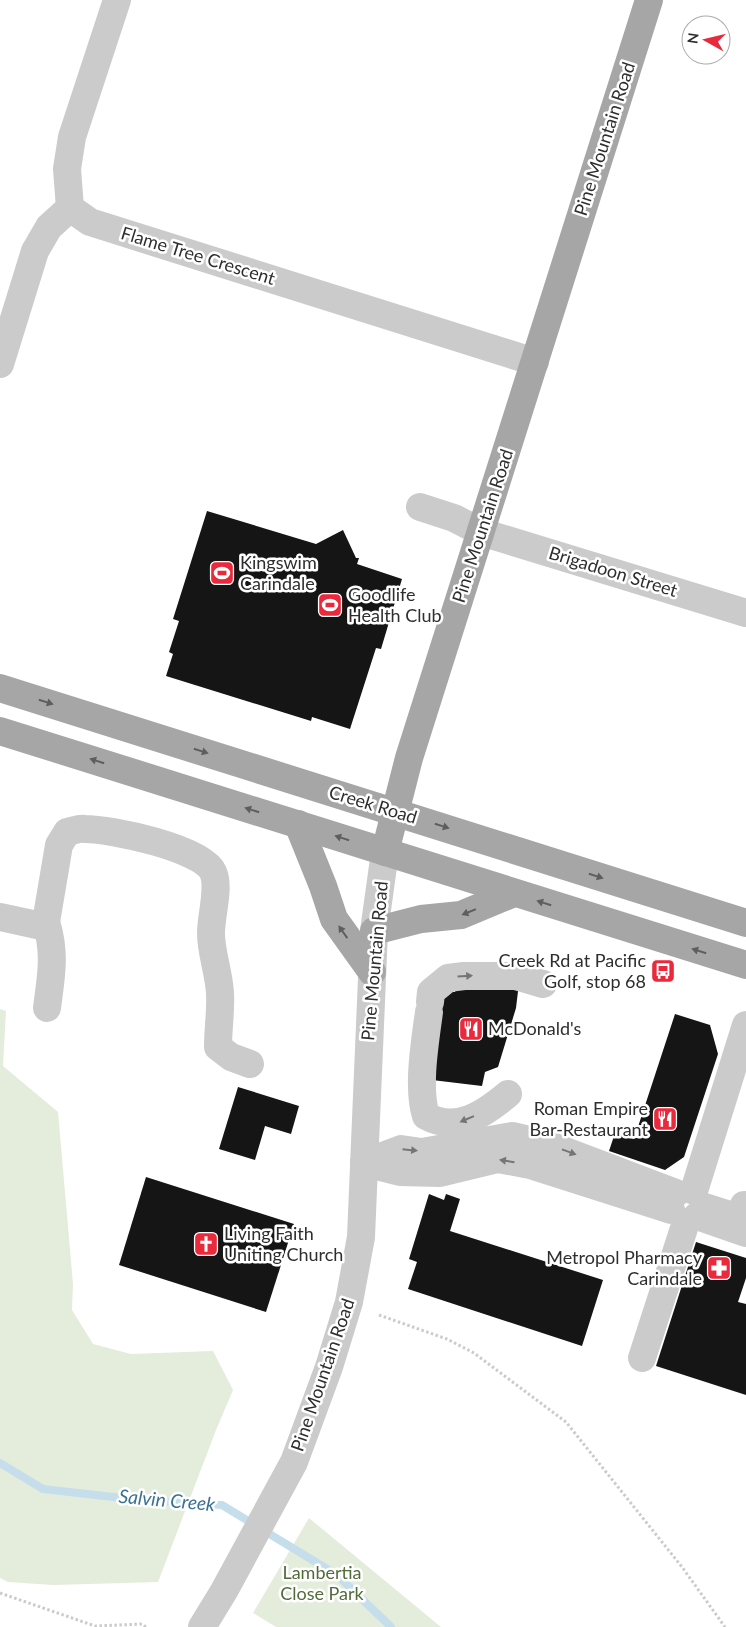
<svg xmlns="http://www.w3.org/2000/svg" width="746" height="1627" viewBox="0 0 746 1627" font-family="Lato,sans-serif">
<style>
.green{fill:#e4ecdb}
.lines{fill:none;stroke-linecap:round;stroke-linejoin:round}
.stream{stroke:#c6deec;stroke-width:8}
.building{fill:#151515}
.path{stroke:#cbcbcb;stroke-width:3;stroke-dasharray:2.5 2.5;stroke-linecap:butt}
.minor{stroke:#cbcbcb;stroke-width:28}
.major{stroke:#a6a6a6;stroke-width:28}
.oneway{fill:#5e5e5e}
.oneway2{fill:#757575}
.labels{text-anchor:middle;stroke-width:5;stroke-linejoin:round;paint-order:stroke}
.street-label{font-size:18px;fill:#2e2e2e;stroke:#fff}
.poi-label{font-size:18px;fill:#2e2e2e;stroke:#fff;text-anchor:start}
.park-label{font-size:18px;fill:#526b3a;stroke:#fff}
.water-label{font-size:19px;font-style:italic;fill:#397192;stroke:#fff}
</style>
<rect width="100%" height="100%" fill="#fff"/>
<g class="green">
<polygon points="0,1009 6,1011 3,1066 58,1112 73,1284 72,1310 93,1344 131,1354 213,1351 233,1390 216,1430 158,1582 53,1585 8,1582 0,1578"/>
<polygon points="309,1518 441,1627 276,1627 253,1613"/>
</g>
<g class="lines">
<polyline class="stream" points="0,1463 43,1489 140,1500 222,1505 337,1575 391,1627"/>
</g>
<g class="building">
<polygon points="207,511 316,544 343,530 356,558 359,558 357,564 402,579 381,649 376,648 350,729 312,717 311,721 166,676 173,654 169,652 179,621 173,619"/>
<polygon points="457,981 519,983 516,1008 498,1067 485,1072 482,1086 432,1080 440,990 455,992"/>
<polygon points="675,1014 710,1025 718,1054 684,1157 665,1170 609,1151 615,1133 634,1139"/>
<polygon points="238,1087 299,1106 291,1134 265,1126 255,1160 219,1149"/>
<polygon points="146,1177 294,1224 266,1312 119,1265"/>
<polygon points="429,1194 444,1200 446,1194 460,1199 450,1231 603,1280 582,1346 408,1289 417,1262 409,1259"/>
<polygon points="696,1242 746,1258 746,1278 738,1302 746,1304 746,1395 656,1366"/>
</g>
<g class="lines">
<g class="path">
<polyline points="379,1315 447,1339 474,1353 566,1422 682,1567 725,1627"/>
<polyline points="0,1593 95,1626 142,1624 146,1627"/>
</g>
<g class="minor">
<polyline points="117,0 72,137 67,169 70,208 90,222 535,362"/>
<polyline points="0,364 35,251 49,227 70,208"/>
<polyline points="420,507 454,518 481,532 746,613"/>
<path d="M0,917l37,8 9,-3 13,-77 8,-13c6,-1 12,-4 18,-3 26,0 117,19 128,43 7,15 -2,43 -2,61 0,20 8,40 9,60 1,18 -2,36 -2,54l13,10 19,7"/>
<path d="M46,922c10,32 5,54 1,86"/>
<polyline points="430,1002 431,992 448,978 464,976 516,976 543,984"/>
<path d="M429,1012c-4,30 -12,76 -3,104 31,17 58,-2 82,-22"/>
<polyline points="364,1163 401,1149 422,1152 512,1136 547,1144 676,1193"/>
<polyline points="364,1163 400,1172 440,1173 498,1159 530,1165 671,1210"/>
<polyline points="694,1191 746,1025"/>
<polyline points="705,1207 730,1215 739,1214 744,1205"/>
<polyline points="697,1216 746,1233"/>
<polyline points="642,1358 686,1222"/>
<polyline points="202,1627 224,1591 294,1462 329,1367 349,1302 361,1237 374,931 385,852"/>
</g>
<g class="major">
<polyline points="0,688 746,923"/>
<polyline points="0,731 746,965"/>
<polyline points="298,824 323,886 334,919 372,972"/>
<polyline points="385,852 409,758 649,0"/>
<polyline points="374,931 421,919 461,915 514,893"/>
</g>
</g>
<defs><path id="oneway-solid" d="M-6-.8H1V-3.2L6.5 0L1 3.2V.8H-6Z" transform="scale(1.25)"/></defs>
<g class="oneway">
<use href="#oneway-solid" transform="translate(46 702) rotate(18)"/>
<use href="#oneway-solid" transform="translate(201 751) rotate(17)"/>
<use href="#oneway-solid" transform="translate(97 761) rotate(-163)"/>
<use href="#oneway-solid" transform="translate(252 810) rotate(-163)"/>
<use href="#oneway-solid" transform="translate(442 826) rotate(17)"/>
<use href="#oneway-solid" transform="translate(342 838) rotate(-162)"/>
<use href="#oneway-solid" transform="translate(596 876) rotate(18)"/>
<use href="#oneway-solid" transform="translate(544 903) rotate(-163)"/>
<use href="#oneway-solid" transform="translate(469 912) rotate(158)"/>
<use href="#oneway-solid" transform="translate(343 932) rotate(-125)"/>
<use href="#oneway-solid" transform="translate(699 951) rotate(-163)"/>
</g>
<g class="oneway2">
<use href="#oneway-solid" transform="translate(465 976) rotate(-4)"/>
<use href="#oneway-solid" transform="translate(467 1119) rotate(157)"/>
<use href="#oneway-solid" transform="translate(410 1150) rotate(6)"/>
<use href="#oneway-solid" transform="translate(569 1152) rotate(20)"/>
<use href="#oneway-solid" transform="translate(507 1161) rotate(-171)"/>
</g>
<defs>
<symbol id="stadium-square" viewBox="-11 -11 22 22"><rect x="-9" y="-9" width="18" height="18" rx="4" fill="#ea2a3c" stroke="#fff"/><path d="M0-5a6.5 5 0 1 0 0 10a6.5 5 0 1 0 0-10ZM-3.5-1.8h7v3.6h-7Z" fill="#fff"/></symbol>
<symbol id="bus-square" viewBox="-11 -11 22 22"><rect x="-9" y="-9" width="18" height="18" rx="4" fill="#ea2a3c" stroke="#fff"/><path d="M-5-6H5V4H4V6H2V4H-2V6H-4V4H-5ZM-3.5-4V0h7V-4ZM-3.5 1.2v1.5H-2V1.2ZM2 1.2v1.5H3.5V1.2Z" fill="#fff"/></symbol>
<symbol id="restaurant-square" viewBox="-11 -11 22 22"><rect x="-9" y="-9" width="18" height="18" rx="4" fill="#ea2a3c" stroke="#fff"/><path d="M-5-6h1v4h1v-4h1v4h1v-4h1v5L-1.5 .5V6h-2V.5L-5-1ZM5-6V6H3V1.5H1.5Q1.5-4 5-6Z" fill="#fff"/></symbol>
<symbol id="church-square" viewBox="-11 -11 22 22"><rect x="-9" y="-9" width="18" height="18" rx="4" fill="#ea2a3c" stroke="#fff"/><path d="M-1.2-6h2.4v3.5h3.3v2.4h-3.3V6h-2.4V-.1h-3.3v-2.4h3.3Z" fill="#fff"/></symbol>
<symbol id="pharmacy-square" viewBox="-11 -11 22 22"><rect x="-9" y="-9" width="18" height="18" rx="4" fill="#ea2a3c" stroke="#fff"/><path d="M-2-6h4v4h4v4h-4v4h-4v-4h-4v-4h4Z" fill="#fff"/></symbol>
</defs>
<g fill-rule="evenodd">
<use href="#stadium-square" x="208" y="559" width="28" height="28"/>
<use href="#stadium-square" x="316" y="591" width="28" height="28"/>
<use href="#bus-square" x="649" y="957" width="28" height="28"/>
<use href="#restaurant-square" x="457" y="1015" width="28" height="28"/>
<use href="#restaurant-square" x="651" y="1105" width="28" height="28"/>
<use href="#church-square" x="192" y="1230" width="28" height="28"/>
<use href="#pharmacy-square" x="705" y="1254" width="28" height="28"/>
</g>
<g class="labels">
<g class="street-label">
<text transform="translate(605 139) rotate(-72)" y="6">Pine Mountain Road</text>
<text transform="translate(198 256) rotate(17)" y="6">Flame Tree Crescent</text>
<text transform="translate(483 526) rotate(-72)" y="6">Pine Mountain Road</text>
<text transform="translate(613 572) rotate(17)" y="6">Brigadoon Street</text>
<text transform="translate(373 805) rotate(17)" y="6">Creek Road</text>
<text transform="translate(375 961) rotate(-85)" y="6">Pine Mountain Road</text>
<text transform="translate(323 1375) rotate(-71)" y="6">Pine Mountain Road</text>
</g>
<g class="poi-label">
<text x="240" y="569">Kingswim<tspan x="240" dy="21">Carindale</tspan></text>
<text x="348" y="601">Goodlife<tspan x="348" dy="21">Health Club</tspan></text>
<text x="646" y="967" text-anchor="end">Creek Rd at Pacific<tspan x="646" dy="21">Golf, stop 68</tspan></text>
<text x="488" y="1035">McDonald's</text>
<text x="648" y="1115" text-anchor="end">Roman Empire<tspan x="648" dy="21">Bar-Restaurant</tspan></text>
<text x="224" y="1240">Living Faith<tspan x="224" dy="21">Uniting Church</tspan></text>
<text x="702" y="1264" text-anchor="end">Metropol Pharmacy<tspan x="702" dy="21">Carindale</tspan></text>
</g>
<g class="park-label">
<text x="322" y="1579">Lambertia<tspan x="322" dy="21">Close Park</tspan></text>
</g>
<g class="water-label">
<text transform="translate(167 1500) rotate(5)" y="7">Salvin Creek</text>
</g>
</g>
<g transform="translate(706 40) rotate(278)"><circle r="24" fill="#ffffff" stroke="#ababab"/>
<path d="M0-4L9 19L0 12L-9 19Z" fill="#ea2a3c"/>
<text y="-8" font-size="14" font-weight="bold" text-anchor="middle" fill="#2e2e2e">N</text>
</g>
</svg>
